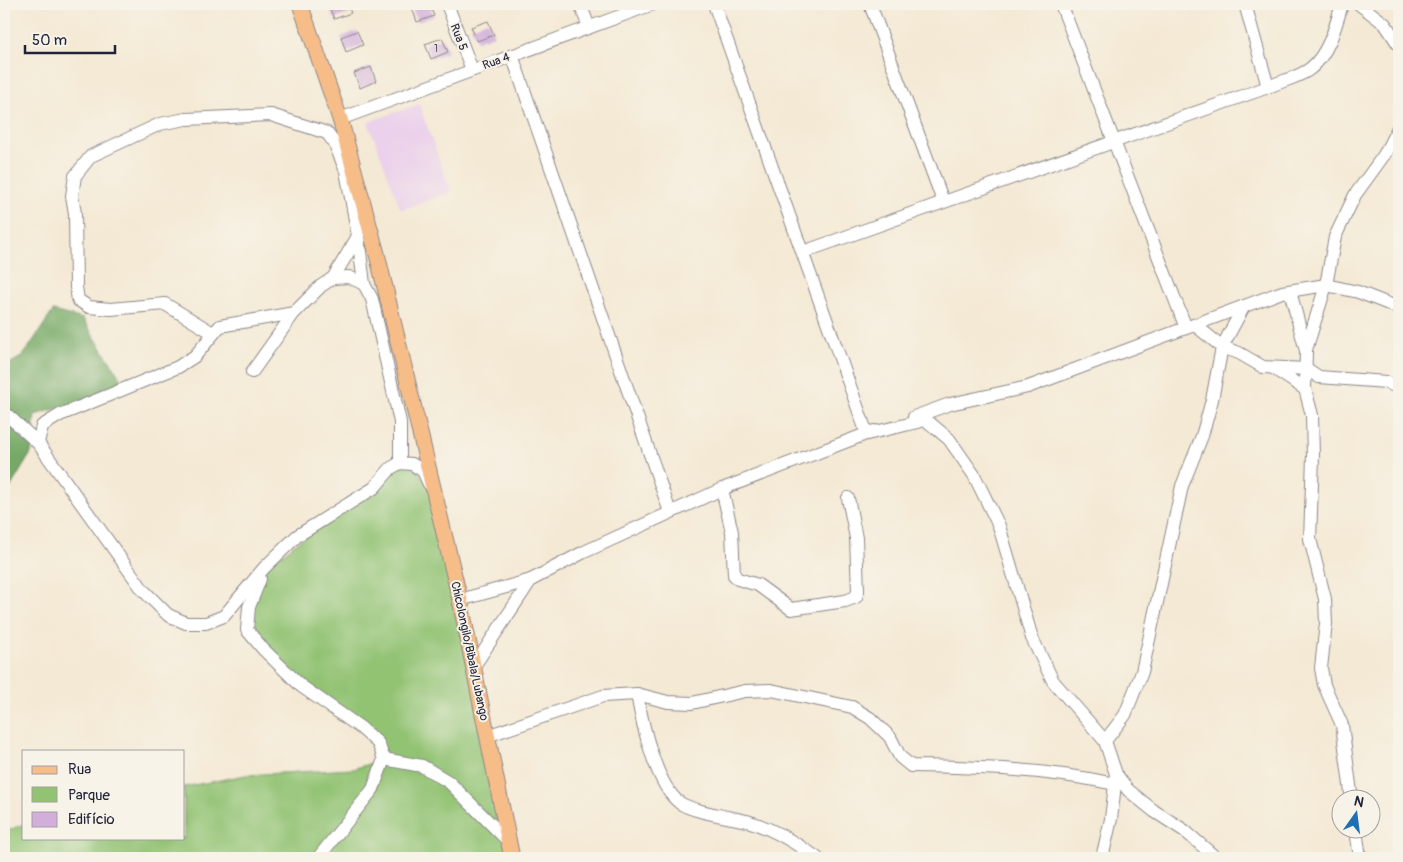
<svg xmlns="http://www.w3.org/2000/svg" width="1403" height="862" viewBox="0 0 1403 862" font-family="Pangolin,sans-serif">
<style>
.built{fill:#ebd1eb}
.green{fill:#92c373;stroke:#5a7257}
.forest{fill:#75a965;stroke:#4c6650}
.building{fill:#d2afdb}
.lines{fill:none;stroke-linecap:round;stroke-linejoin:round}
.minor-casing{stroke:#8b8688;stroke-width:14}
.major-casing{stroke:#8b8688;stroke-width:17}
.minor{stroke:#fff;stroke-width:12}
.major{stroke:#f7bd88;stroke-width:15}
.labels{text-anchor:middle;stroke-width:4;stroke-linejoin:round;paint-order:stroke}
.number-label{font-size:10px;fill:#4e4563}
.street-label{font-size:12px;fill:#22223b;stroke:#f7f3e8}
</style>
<rect width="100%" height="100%" fill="#f7f3e8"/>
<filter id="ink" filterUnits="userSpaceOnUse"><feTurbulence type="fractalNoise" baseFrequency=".02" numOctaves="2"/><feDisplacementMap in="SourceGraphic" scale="10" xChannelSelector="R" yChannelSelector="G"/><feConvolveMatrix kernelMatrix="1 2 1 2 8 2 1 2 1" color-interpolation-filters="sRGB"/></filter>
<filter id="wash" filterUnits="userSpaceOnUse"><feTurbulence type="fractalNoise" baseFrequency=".0096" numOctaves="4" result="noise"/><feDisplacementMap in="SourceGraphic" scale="20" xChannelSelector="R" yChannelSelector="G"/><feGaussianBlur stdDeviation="1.12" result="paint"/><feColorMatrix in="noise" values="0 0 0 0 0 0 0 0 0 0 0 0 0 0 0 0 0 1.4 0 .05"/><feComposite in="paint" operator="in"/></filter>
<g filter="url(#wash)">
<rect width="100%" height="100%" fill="#f4e9d4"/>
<polygon class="built" points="419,104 451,192 401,210 368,122"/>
<polygon class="green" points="400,463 412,464 434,492 512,858 4,858 4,828 9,830 24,824 24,838 184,838 184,787 246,775 353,769 384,759 378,743 329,707 247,630 264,568"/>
<polygon class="forest" points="53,311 83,319 127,388 35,415 31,453 4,498 4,367 23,356"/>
<g id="blocks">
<g class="building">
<polygon points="328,4 347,4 351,13 334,19"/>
<polygon points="423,4 429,4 434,16 417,22 412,8"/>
<polygon points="488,21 494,35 477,41 471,27"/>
<polygon points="357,31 363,45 346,52 341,37"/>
<polygon points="442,38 448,52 431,59 425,44"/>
<polygon points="371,67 376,81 360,88 354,73"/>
</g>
</g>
</g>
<g filter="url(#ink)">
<use href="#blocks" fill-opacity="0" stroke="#8b8688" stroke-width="1"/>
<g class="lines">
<defs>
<g id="minor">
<polyline points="447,4 472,70"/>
<polyline points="580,4 589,27"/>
<polyline points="714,4 867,434 926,420 949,439 974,475 999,526 1032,638 1053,681 1105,741 1116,774 1128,790 1154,811 1185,831 1216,858"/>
<polyline points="870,4 943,201"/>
<polyline points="1061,4 1186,328"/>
<polyline points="1245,4 1268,87"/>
<polyline points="1359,4 1385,24 1399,45"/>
<polyline points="512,55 670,512"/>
<polyline points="340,119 653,4"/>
<path d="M803,252l465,-165c13,-6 33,-10 43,-19 18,-15 25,-43 31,-64"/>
<polyline points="333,278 349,277 364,284"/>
<polyline points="1290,291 1306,351 1305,389 1312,415 1313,457 1310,539 1325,599 1326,623 1321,668 1324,685 1342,725 1352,800"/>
<polyline points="294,313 220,326 195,356 178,367 60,415 42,426 38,443 143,590 168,615 186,623 206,623 224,616 264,568 297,536 374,488 391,468 400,463 412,464 423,471 429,484"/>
<polyline points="1195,325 1222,347 1239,353 1263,367 1307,369 1319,377 1386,382 1399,388"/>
<polyline points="213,333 165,304 111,309 89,307 78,300 76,287 75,213 72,196 75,176 91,156 160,124 186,119 271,115 327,133 335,144 346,171 358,236 364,284 372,299 400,422 400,463"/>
<polyline points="1306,350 1326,285 1335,237 1355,195 1384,155 1399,126"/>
<polyline points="1273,368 1305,389"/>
<polyline points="252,372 294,313 321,286 333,278 358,236"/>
<polyline points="4,412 38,443"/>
<polyline points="914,417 950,404 1028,387 1282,292 1326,285 1358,292 1399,308"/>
<polyline points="722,489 732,532 734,575 738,579 758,585 791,609 845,601 856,597 858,591 856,538 848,498"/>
<polyline points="260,579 249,607 247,630 263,649 301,686 361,728 378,743 384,759 422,766 449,782 508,841"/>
<polyline points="460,600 531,580 582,553 722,489 874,431"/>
<polyline points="474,666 531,580"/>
<path d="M637,694c5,29 19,92 43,109 13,9 50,14 67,18 25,7 49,22 70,37"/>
<path d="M487,736l116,-40 34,-2 31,8 24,1 53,-12 26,-1 81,17 18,11 20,19 10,20 11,9c69,1 136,3 204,18"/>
<polyline points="1105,741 1125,715 1142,672 1182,486 1202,436 1212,400 1222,347 1243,308"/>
<polyline points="1356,830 1360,858"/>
<polyline points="318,858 373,789 384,759"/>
<polyline points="1102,858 1111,819 1116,776"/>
</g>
<polyline id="major" points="300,4 340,119 377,254 460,600 512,858"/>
</defs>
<use href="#minor" class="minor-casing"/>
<use href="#major" class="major-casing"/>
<use href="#minor" class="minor"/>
<use href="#major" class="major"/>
</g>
</g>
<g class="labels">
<g class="number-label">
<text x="436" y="52">1</text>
</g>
<g class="street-label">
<text transform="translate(459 37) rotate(69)" y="4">Rua 5</text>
<text transform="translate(496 61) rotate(-20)" y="4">Rua 4</text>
<text transform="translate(470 651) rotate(78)" y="4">Chicolongilo/Bibala/Lubango</text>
</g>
</g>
<rect width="1403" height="862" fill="none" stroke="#f7f3e8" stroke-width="20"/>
<rect x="22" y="750" width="162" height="90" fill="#f7f3e8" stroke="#a29fa3"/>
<rect x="32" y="766" width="25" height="8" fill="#f7bd88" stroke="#a29fa3"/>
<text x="68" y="774" font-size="15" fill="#22223b">Rua</text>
<rect x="32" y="787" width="25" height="15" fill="#92c373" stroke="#a29fa3"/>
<text x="68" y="800" font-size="15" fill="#22223b">Parque</text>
<rect x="32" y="812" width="25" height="15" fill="#d2afdb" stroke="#a29fa3"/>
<text x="68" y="824" font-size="15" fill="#22223b">Edifício</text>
<g transform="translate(1356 814) rotate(14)"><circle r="24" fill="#f7f3e8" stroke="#a29fa3"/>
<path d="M0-4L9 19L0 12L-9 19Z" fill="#1f6fb2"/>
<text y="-8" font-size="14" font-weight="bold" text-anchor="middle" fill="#22223b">N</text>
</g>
<path d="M25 45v8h90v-8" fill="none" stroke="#22223b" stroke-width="2.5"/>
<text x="32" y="45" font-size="15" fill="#22223b" stroke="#f7f3e8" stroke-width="4" paint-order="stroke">50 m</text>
</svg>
